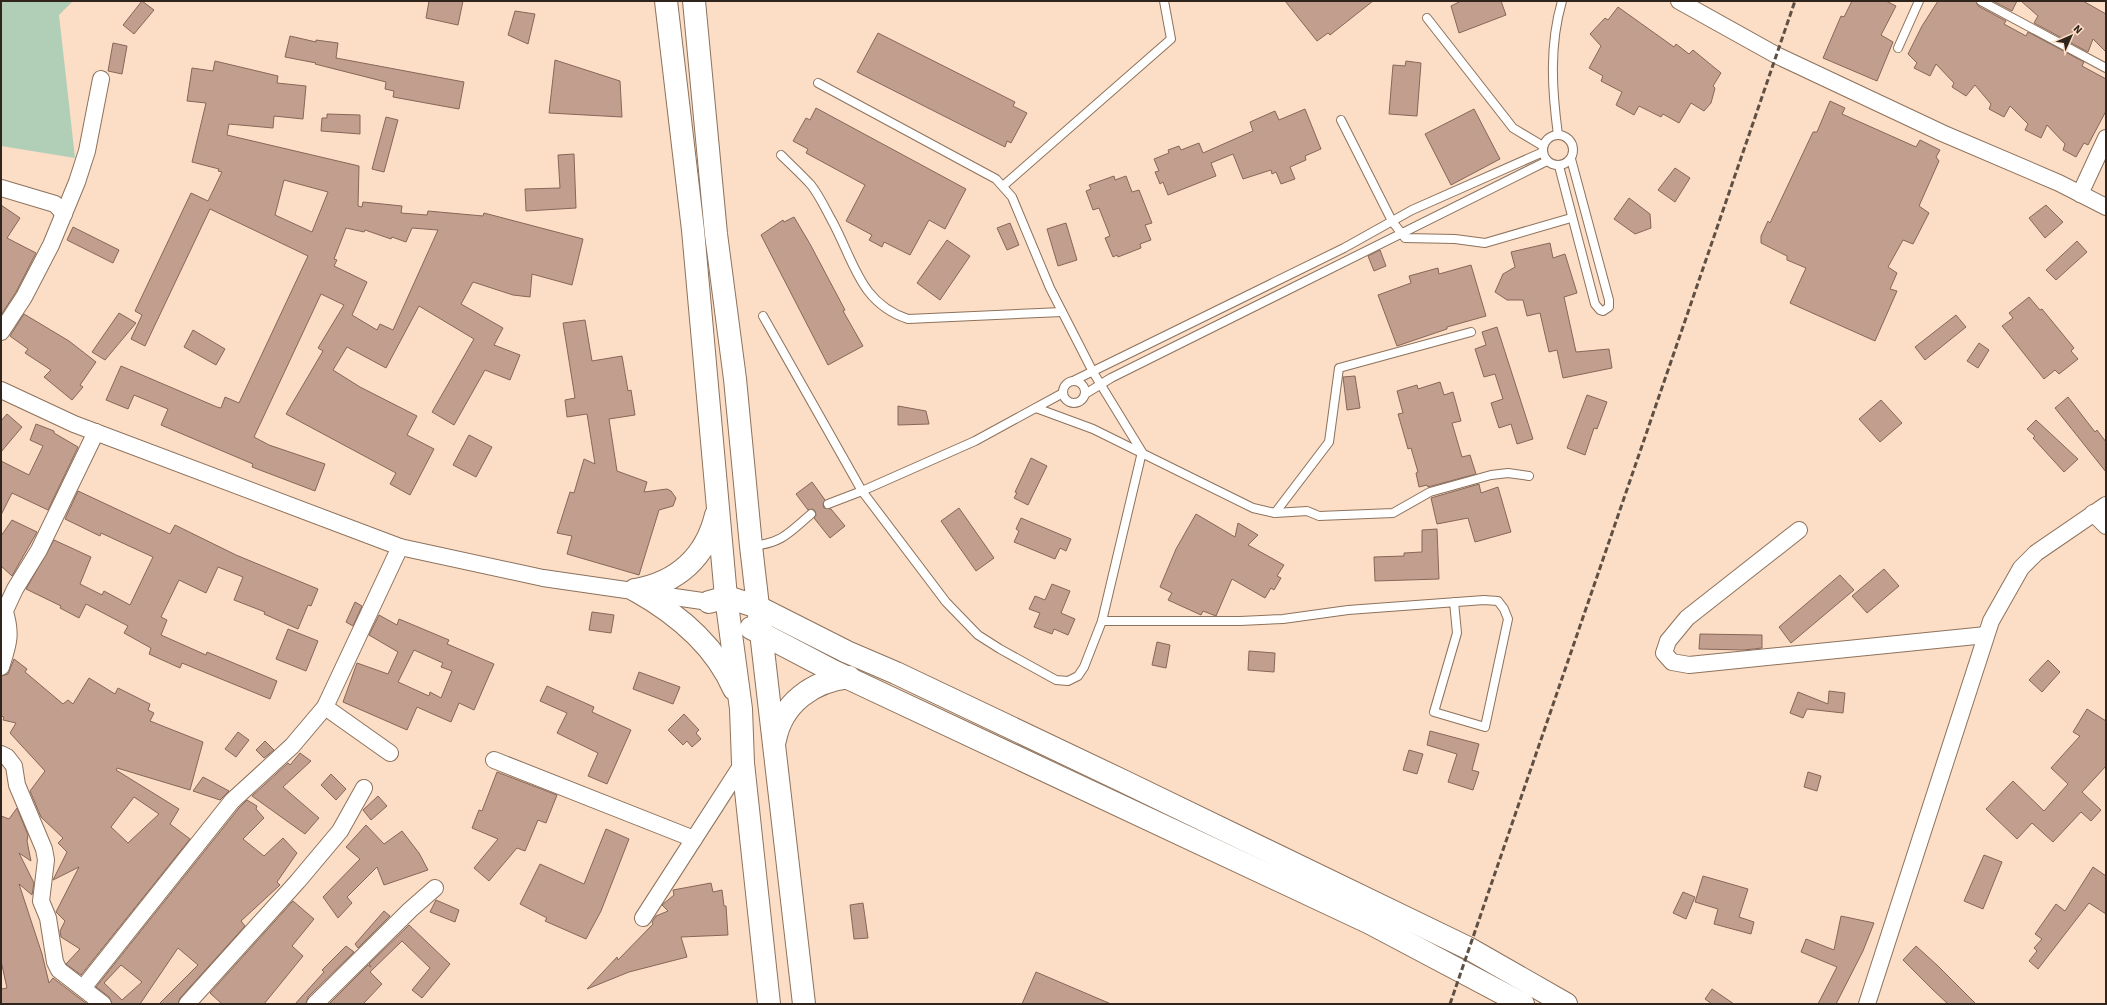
<svg xmlns="http://www.w3.org/2000/svg" width="2107" height="1005" viewBox="0 0 2107 1005" font-family="'Source Sans 3',sans-serif">
<style>
.green{fill:#b1ceb6}
.building{fill:#c19e8e;stroke:#886759;fill-rule:evenodd}
.lines{fill:none;stroke-linecap:round;stroke-linejoin:round}
.service-casing{stroke:#8d725c;stroke-width:10}
.minor-casing{stroke:#8d725c;stroke-width:18}
.secondary-casing{stroke:#8d725c;stroke-width:24}
.service{stroke:#fff;stroke-width:8}
.minor{stroke:#fff;stroke-width:16}
.secondary{stroke:#fff;stroke-width:22}
.rail{stroke:#605044;stroke-width:3;stroke-dasharray:6 3;stroke-linecap:butt}
</style>
<rect width="100%" height="100%" fill="#fcddc5"/>
<polygon class="green" points="1,1 73,1 59,15 75,158 1,146"/>
<g class="building">
<polygon points="142,1 154,10 134,34 123,25"/>
<polygon points="429,1 463,1 458,25 426,18"/>
<polygon points="1285,1 1373,1 1330,35 1328,33 1317,41"/>
<polygon points="1461,1 1501,1 1506,15 1459,33 1451,6"/>
<polygon points="1852,1 1886,1 1896,6 1881,35 1893,42 1877,81 1823,58 1841,16 1844,17"/>
<polygon points="1938,1 1976,1 1978,6 2006,21 2004,24 2026,36 2028,32 2084,62 2082,66 2106,79 2106,111 2088,145 2084,143 2076,157 2063,150 2065,144 2047,125 2041,138 2025,130 2028,124 2010,106 2004,117 1989,109 1991,104 1975,85 1966,96 1952,87 1954,83 1936,64 1930,76 1914,68 1917,63 1908,54 1922,26"/>
<polygon points="1993,1 2017,1 2012,11"/>
<polygon points="2021,1 2083,1 2106,14 2106,52 2093,39 2088,52 2034,23 2038,16"/>
<polygon points="1618,7 1674,47 1676,44 1689,54 1693,50 1721,73 1713,86 1715,88 1711,103 1704,111 1691,103 1679,123 1663,114 1661,117 1639,106 1634,115 1616,105 1622,92 1601,81 1603,76 1589,68 1601,46 1590,34 1605,18 1608,20"/>
<polygon points="515,11 535,14 528,44 508,35"/>
<polygon points="878,33 1015,102 1013,106 1027,113 1011,143 1007,141 1005,147 857,72"/>
<polygon points="290,36 316,42 316,40 338,43 336,58 464,82 459,109 393,97 394,91 385,89 386,82 315,64 316,63 285,57"/>
<polygon points="113,43 127,46 122,74 108,71"/>
<polygon points="555,60 620,81 622,117 549,113"/>
<path d="M215,61l63,15 -1,7 29,3 -3,33 -29,-3 -1,12 -44,-4 -2,11 132,31 -1,40 4,1 1,-5 39,4 -1,7 26,2 1,-4 55,5 1,-3 99,26 -11,46 -40,-11 -2,23 -17,-2 -40,-13 -12,22 42,24 -9,17 26,10 -10,25 -25,-10 -31,55 -22,-13 42,-73 -55,-33 -33,62 -39,-21 -14,23 27,17 57,29 -10,19 27,14 -24,46 -20,-11 6,-11 -110,-59 37,-63 -5,-3 26,-43 -23,-11 -67,143 15,8 56,19 -10,27 -63,-24 1,-3 -92,-39 7,-16 -34,-14 -6,14 -22,-9 15,-34 96,41 4,1 4,-11 14,6 69,-147 -98,-47 -65,137 -14,-7 11,-24 -7,-4 56,-118 17,8 14,-29 -4,-1 1,-2 -27,-7 14,-59 -19,-2 5,-33 21,3zM284,180l44,12 -16,40 -37,-17zM346,228l18,4 1,-2 26,9 1,-2 14,5 6,-14 26,2 -45,100 -13,-6 -3,6 -25,-15 15,-33 -33,-16 3,-6 -3,-1z"/>
<polygon points="1406,61 1421,63 1417,116 1389,114 1393,65 1405,66"/>
<polygon points="1830,101 1845,108 1842,114 1916,147 1920,140 1940,150 1936,157 1939,161 1919,206 1929,213 1913,244 1903,240 1888,267 1897,273 1890,289 1897,291 1875,341 1790,303 1806,268 1787,260 1787,256 1761,243 1761,236 1768,221 1770,223 1813,132 1817,132"/>
<polygon points="816,108 966,189 945,229 929,220 910,255 884,242 882,247 869,240 872,235 846,221 865,185 806,153 808,149 793,141 806,118 810,120"/>
<polygon points="1305,109 1321,149 1305,156 1306,160 1290,167 1295,179 1281,184 1276,172 1272,174 1271,170 1243,179 1233,154 1211,163 1216,176 1168,195 1163,182 1160,184 1155,172 1159,171 1154,159 1169,153 1168,150 1179,146 1181,150 1199,143 1203,153 1253,131 1250,122 1275,111 1279,120"/>
<polygon points="1474,109 1500,159 1451,185 1425,134"/>
<polygon points="327,114 360,115 360,134 321,131 322,118 327,118"/>
<polygon points="386,117 398,120 384,172 372,169"/>
<polygon points="574,154 576,208 526,211 525,189 560,188 558,155"/>
<polygon points="1675,168 1690,178 1675,202 1658,190"/>
<polygon points="1114,176 1115,180 1126,176 1132,192 1139,190 1152,223 1145,225 1151,240 1140,244 1141,248 1118,257 1117,255 1113,257 1105,238 1110,236 1099,208 1093,210 1086,191 1091,189 1089,185"/>
<polygon points="1629,198 1650,214 1651,228 1635,234 1614,219"/>
<polygon points="1,205 20,218 7,238 36,253 16,292 1,315"/>
<polygon points="2046,205 2063,222 2045,238 2029,218"/>
<polygon points="794,217 810,244 845,310 843,311 863,346 828,365 761,235 783,220 784,222"/>
<polygon points="1010,223 1019,245 1007,250 997,228"/>
<polygon points="1066,223 1077,260 1058,266 1047,229"/>
<polygon points="73,227 119,250 113,263 67,240"/>
<polygon points="947,240 970,256 940,300 917,283"/>
<polygon points="2077,241 2087,252 2056,280 2046,270"/>
<polygon points="1550,243 1553,258 1565,254 1577,293 1564,297 1576,352 1609,349 1612,368 1563,378 1557,350 1549,352 1540,313 1527,316 1523,300 1507,300 1495,292 1503,274 1515,267 1511,252"/>
<polygon points="1380,250 1386,266 1374,271 1368,256"/>
<polygon points="1471,265 1486,316 1447,327 1447,329 1397,346 1378,295 1411,283 1409,276 1438,268 1439,274"/>
<polygon points="2029,297 2040,310 2042,309 2074,348 2071,351 2078,359 2059,374 2055,370 2044,379 2002,326 2013,318 2009,313"/>
<polygon points="119,313 136,323 105,360 92,352"/>
<polygon points="24,314 69,341 96,362 80,385 83,387 72,400 44,377 51,370 25,353 28,349 10,336"/>
<polygon points="1956,315 1966,327 1925,360 1915,347"/>
<polygon points="585,320 592,361 622,356 628,391 631,390 635,415 609,419 617,471 647,482 644,492 667,489 671,491 676,498 673,506 659,510 639,575 567,554 572,536 557,533 570,492 574,493 584,459 595,464 587,414 567,417 565,400 575,398 563,323"/>
<polygon points="1497,327 1533,439 1517,444 1511,424 1499,428 1491,403 1503,399 1495,374 1484,377 1475,349 1486,345 1482,332"/>
<polygon points="193,330 225,349 216,365 184,347"/>
<polygon points="1979,343 1989,350 1978,368 1967,361"/>
<polygon points="1355,376 1360,408 1347,410 1343,377"/>
<polygon points="1440,382 1444,395 1453,392 1461,421 1452,423 1462,457 1470,455 1476,474 1428,487 1427,485 1419,487 1416,473 1418,472 1411,448 1408,449 1398,414 1403,413 1397,391 1417,385 1418,389"/>
<polygon points="1587,395 1607,402 1597,429 1594,428 1585,455 1567,448"/>
<polygon points="2068,397 2095,432 2097,430 2106,442 2106,472 2055,408"/>
<polygon points="1881,400 1902,423 1880,442 1859,419"/>
<polygon points="898,406 926,411 929,424 898,425"/>
<polygon points="7,414 22,427 1,452 1,421"/>
<polygon points="2036,420 2078,459 2064,472 2033,438 2035,436 2027,429"/>
<polygon points="36,424 54,431 54,433 78,447 48,510 12,493 1,515 1,461 29,475 43,446 30,440"/>
<polygon points="469,435 492,447 476,477 453,465"/>
<polygon points="1031,458 1047,466 1028,505 1014,498 1017,493 1015,492"/>
<polygon points="812,482 825,500 823,504 824,508 831,509 845,526 830,538 814,518 816,515 815,511 812,509 808,510 796,494"/>
<polygon points="1479,484 1481,493 1498,487 1511,532 1475,542 1468,518 1437,524 1431,498"/>
<polygon points="78,491 170,534 175,525 236,555 318,589 311,606 308,605 298,629 264,614 265,612 234,600 243,577 218,567 206,593 179,580 161,617 167,620 161,635 206,655 207,652 277,681 270,699 182,663 180,668 149,654 151,648 124,633 128,626 86,604 79,618 60,608 61,606 26,589 54,540 91,557 80,584 102,595 104,591 130,605 153,557 101,533 100,536 65,519"/>
<polygon points="959,508 994,558 976,571 941,521"/>
<polygon points="1196,514 1235,537 1238,523 1258,535 1248,545 1284,565 1277,576 1281,578 1274,590 1271,588 1265,598 1232,579 1216,616 1203,611 1201,615 1168,600 1172,593 1160,587 1176,549"/>
<polygon points="1021,518 1071,539 1066,551 1060,548 1055,559 1014,542 1019,531 1016,529"/>
<polygon points="12,520 37,532 12,576 1,566 1,536"/>
<polygon points="1437,529 1439,579 1375,581 1374,557 1404,556 1404,553 1422,552 1422,530"/>
<polygon points="1884,569 1899,586 1867,613 1852,596"/>
<polygon points="1840,575 1854,590 1791,643 1779,627"/>
<polygon points="1052,584 1070,591 1061,613 1075,619 1068,635 1054,629 1052,634 1034,627 1040,613 1029,609 1035,596 1045,600"/>
<polygon points="355,602 362,606 353,626 346,622"/>
<polygon points="592,612 614,615 611,633 589,630"/>
<path d="M379,615l18,10 2,-6 50,21 -2,4 47,20 -20,46 -15,-7 -8,19 -34,-15 -10,23 -64,-28 14,-39 31,11 10,-22 -29,-17zM414,650l29,13 -2,4 11,4 -11,27 -11,-6 -1,4 -31,-14z"/>
<polygon points="288,629 318,641 306,671 276,659"/>
<polygon points="1700,634 1762,635 1762,648 1744,650 1699,649"/>
<polygon points="1157,642 1170,645 1166,668 1152,665"/>
<polygon points="1249,651 1275,653 1274,672 1248,670"/>
<path d="M14,659l13,10 -2,3 38,32 5,-4 5,4 16,-26 26,16 3,-6 32,16 -2,6 6,3 -4,8 53,21 -13,48 -73,-22 -1,2 63,39 -9,15 20,15 -109,136 -15,-11 14,-15 -19,-12 -1,-6 5,-10 -9,-9 23,-45 -26,13 14,-28 -9,-9 5,-5 -22,-21 -11,-26 15,-20 -35,-38 6,-10 -13,-3 1,-3 -3,-1v-40l7,-2zM134,797l25,17 -31,29 -17,-16z"/>
<polygon points="2048,660 2060,672 2042,692 2029,680"/>
<polygon points="639,672 680,687 673,704 633,689"/>
<polygon points="547,686 594,707 592,712 631,730 607,784 588,776 598,753 557,733 567,713 540,701"/>
<polygon points="1829,691 1845,693 1843,713 1807,709 1803,718 1790,713 1798,692 1828,704"/>
<polygon points="2087,709 2106,721 2106,766 2082,792 2101,810 2091,821 2081,812 2053,842 2032,823 2017,839 1986,809 2013,781 2044,811 2068,784 2051,768 2080,736 2073,732"/>
<polygon points="684,714 699,730 696,733 701,739 692,747 687,741 683,745 668,730"/>
<polygon points="1430,731 1479,744 1472,770 1479,772 1473,790 1448,782 1457,754 1427,745"/>
<polygon points="238,732 249,740 236,757 225,749"/>
<polygon points="265,741 274,750 264,758 256,750"/>
<polygon points="1409,750 1423,754 1417,774 1403,770"/>
<polygon points="300,753 311,761 283,787 319,818 305,834 252,796 288,763 290,765"/>
<polygon points="497,772 557,795 546,823 538,820 525,851 517,848 489,881 474,868 498,839 472,828 479,810 482,811"/>
<polygon points="1808,772 1821,776 1817,791 1804,787"/>
<polygon points="331,774 346,789 336,800 321,785"/>
<polygon points="203,777 229,791 220,800 193,791"/>
<polygon points="378,796 387,806 371,820 363,810"/>
<path d="M247,800l10,6 -1,3 8,9 -21,21 21,17 19,-18 14,15 -20,29 3,3 -39,36 4,5 -65,72 -2,6h-19l39,-39 -20,-17 -38,56h-28l-3,-7 -13,-10 143,-179zM121,965l21,17 -20,18 -18,-17z"/>
<polygon points="17,808 28,835 27,841 31,861 19,853 34,883 32,895 19,884 42,954 49,983 53,978 87,1004 1,1004 1,989 7,988 1,961 1,816 9,819"/>
<polygon points="366,825 384,844 402,831 419,853 428,870 384,885 377,867 347,897 352,903 338,918 323,897 360,859 346,847"/>
<polygon points="606,829 629,839 601,911 586,939 545,921 547,918 520,904 540,864 584,884"/>
<polygon points="1984,855 2002,862 1983,909 1964,901"/>
<polygon points="2093,867 2106,876 2106,914 2089,903 2038,969 2029,961 2037,951 2034,948 2042,939 2035,934 2056,904 2065,911"/>
<polygon points="1703,876 1748,889 1739,917 1754,922 1751,934 1714,924 1718,909 1695,902"/>
<polygon points="711,883 713,892 722,890 724,906 726,906 728,935 681,937 687,957 629,972 587,989 617,957 618,960 653,924 652,922 656,916 668,911 662,905 674,895 673,890"/>
<polygon points="1683,892 1695,897 1686,919 1673,913"/>
<polygon points="436,900 459,910 455,922 430,912"/>
<polygon points="293,901 314,919 292,946 303,956 264,1004 222,1004 210,993"/>
<polygon points="863,903 868,938 854,939 850,905"/>
<polygon points="384,911 390,916 358,948 355,944"/>
<polygon points="1841,916 1874,923 1863,951 1836,1004 1818,1004 1837,967 1801,952 1806,939 1834,950"/>
<polygon points="409,925 450,964 422,998 412,990 430,968 402,941 370,972 382,984 363,1004 329,1004 368,965 371,967 369,964"/>
<polygon points="346,946 354,952 308,997 306,1004 295,1004 324,972 322,970"/>
<polygon points="1916,946 1938,966 1976,1004 1948,1004 1932,989 1903,960"/>
<polygon points="1036,972 1111,1004 1022,1004"/>
<polygon points="1712,989 1734,1004 1712,1004 1705,999"/>
</g>
<g class="lines">
<defs>
<g id="service">
<polyline points="1981,1 2106,68"/>
<polyline points="1427,18 1513,128 1543,146"/>
<polyline points="1898,48 1919,1"/>
<polyline points="1341,120 1392,221 1405,238 1455,239 1485,243 1571,218"/>
<circle cx="1558" cy="150" r="15"/>
<path d="M1558,135c-6,-45 -9,-89 4,-134"/>
<path d="M781,155c10,10 21,20 30,30 8,10 14,23 20,34 23,41 28,84 77,100l154,-7"/>
<polyline points="1559,166 1595,304 1600,310 1603,311 1609,307 1609,300 1571,159"/>
<polyline points="1003,186 1171,39 1164,1"/>
<polyline points="763,316 862,491 946,602 978,635 1000,649 1056,680 1068,681 1078,676 1084,667 1102,621 1142,452 1093,372 1050,288 1012,197 996,179 818,83"/>
<polyline points="1075,380 1344,248 1412,210 1543,152"/>
<circle cx="1074" cy="392" r="11"/>
<polyline points="1085,394 1111,378 1547,161"/>
<polyline points="1036,408 1093,429 1253,508 1275,513 1307,511 1319,516 1393,513 1430,492 1491,475 1508,473 1529,476"/>
<polyline points="828,504 862,491 975,441 1063,393"/>
<polyline points="1275,513 1329,442 1339,368 1471,332"/>
<path d="M752,546c30,-3 37,-13 59,-32"/>
<polyline points="1102,621 1240,621 1283,619 1348,610 1484,600 1498,601 1504,609 1508,619 1485,727 1434,712 1457,633 1454,602"/>
</g>
<g id="minor">
<polyline points="1679,1 1776,55 1942,133 2059,183 2106,207"/>
<polyline points="1,188 55,204 64,214"/>
<polyline points="2080,194 2106,138"/>
<polyline points="1,332 24,297 51,245 77,182 87,151 101,79"/>
<polyline points="1,390 74,424 400,547 543,578 709,602"/>
<polyline points="2093,513 2106,526"/>
<polyline points="1799,530 1687,618 1668,641 1664,653 1672,662 1689,665 1986,635"/>
<polyline points="1,619 15,589 39,550 96,432"/>
<path d="M1,667c7,-22 11,-32 4,-55"/>
<polyline points="325,707 390,753"/>
<polyline points="1,754 7,757 14,766 17,785 44,849 46,860 41,901 48,918 55,962 59,970 103,1004"/>
<polyline points="494,760 694,839"/>
<polyline points="643,918 743,763"/>
<polyline points="83,988 232,801 292,746 325,707 400,547"/>
<polyline points="187,1004 298,881 340,831 364,788"/>
<polyline points="315,1004 410,910 435,888"/>
<polyline points="1867,1004 1991,621 2021,568 2036,553 2106,505"/>
</g>
<g id="secondary">
<polyline points="666,1 693,230 726,597 741,709 743,763 769,1004"/>
<polyline points="694,1 716,234 735,379 751,546 804,1004"/>
<path d="M635,590c41,23 80,55 99,99"/>
<path d="M635,590c42,-7 71,-33 81,-75"/>
<polyline points="709,602 727,597 758,607 847,652 896,673 1123,781 1468,948 1566,1004"/>
<polyline points="751,628 833,671 1370,923 1523,1004"/>
<path d="M775,740c7,-37 38,-59 74,-63"/>
</g>
</defs>
<use href="#service" class="service-casing"/>
<use href="#minor" class="minor-casing"/>
<use href="#secondary" class="secondary-casing"/>
<use href="#service" class="service"/>
<use href="#minor" class="minor"/>
<use href="#secondary" class="secondary"/>
<polyline class="rail" points="1450,1004 1795,1"/>
</g>
<rect width="2107" height="1005" fill="none" stroke="#30251c" stroke-width="4"/>
<g transform="translate(2071 36) rotate(45)" stroke="#fcddc5" stroke-width="3" paint-order="stroke">
<path d="M0-3L7 15L0 10L-7 15Z" fill="#30251c"/>
<text y="-6" font-size="11" font-weight="bold" text-anchor="middle" fill="#30251c">N</text>
</g>
</svg>
